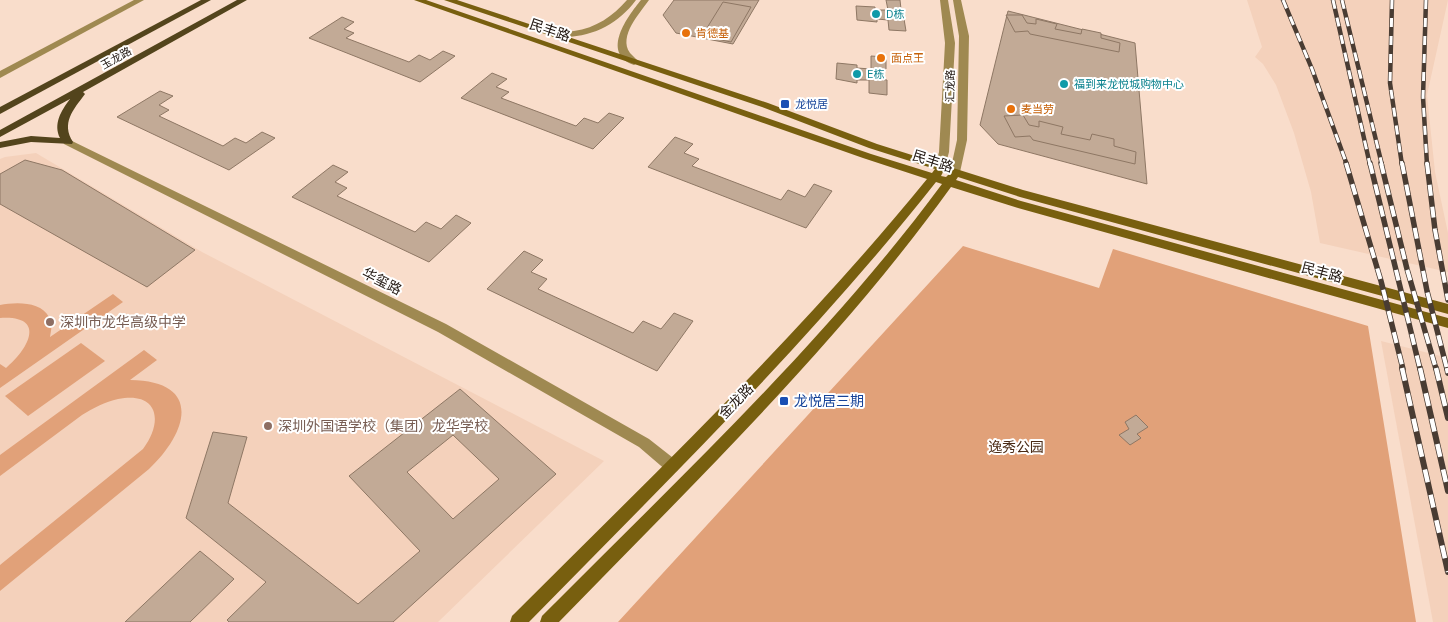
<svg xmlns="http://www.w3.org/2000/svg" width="1448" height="622" viewBox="0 0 1448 622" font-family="'IBM Plex Sans','Noto Sans SC',sans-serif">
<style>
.built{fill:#f4d1bb}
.green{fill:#e1a179}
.building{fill:#c2aa96;stroke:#8e7764;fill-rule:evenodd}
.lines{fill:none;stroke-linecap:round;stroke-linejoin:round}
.minor{fill:#9f8951;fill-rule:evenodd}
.tertiary{fill:#9f8951;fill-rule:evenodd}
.secondary{fill:#785f0f;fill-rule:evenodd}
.primary{fill:#53441c;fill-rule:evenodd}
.rail-far2-casing{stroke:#493c33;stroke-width:4.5}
.rail-far1-casing{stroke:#493c33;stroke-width:5.5}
.rail-casing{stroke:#493c33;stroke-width:6}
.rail-far2{stroke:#fff;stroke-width:3;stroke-dasharray:9;stroke-linecap:butt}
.rail-far1{stroke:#fff;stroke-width:4;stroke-dasharray:11;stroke-linecap:butt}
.rail{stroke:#fff;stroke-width:4.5;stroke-dasharray:13;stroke-linecap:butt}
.culture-dot{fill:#0f9aa8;stroke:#fff;stroke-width:2}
.food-dot{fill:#e8710a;stroke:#fff;stroke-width:2}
.transit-dot{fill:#1a4fb4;stroke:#fff;stroke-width:2}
.education-dot{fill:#8d6e63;stroke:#fff;stroke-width:2}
.labels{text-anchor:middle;stroke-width:4;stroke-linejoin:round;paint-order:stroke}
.far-culture-label{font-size:11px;fill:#0d838f;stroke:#fff;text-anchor:start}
.far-food-label{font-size:11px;fill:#c56008;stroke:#fff;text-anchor:start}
.far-street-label{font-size:11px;fill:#211711;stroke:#fff}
.far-transit-label{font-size:11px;fill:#164399;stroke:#fff;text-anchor:start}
.street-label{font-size:14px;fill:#211711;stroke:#fff}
.education-label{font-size:14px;fill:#785e54;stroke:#fff;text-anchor:start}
.transit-label{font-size:14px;fill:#164399;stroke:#fff;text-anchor:start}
.park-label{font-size:14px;fill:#4a2a14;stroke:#fff}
</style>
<rect width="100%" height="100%" fill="#f9ddcb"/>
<g class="built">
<polygon points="1247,0 1448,0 1427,95 1435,172 1448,233 1448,272 1320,243 1311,192 1294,133 1276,85 1263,64 1255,57 1262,47"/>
<polygon points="36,153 202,252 604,461 438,622 0,622 0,159 5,157"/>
<polygon points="1381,341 1448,358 1448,622 1433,622"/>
</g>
<g class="green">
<polygon points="963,246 1099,288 1113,249 1368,326 1416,622 618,622"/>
<path d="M113,294l10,8 -123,86v-24l6,4c23,-19 41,-53 -6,-50v-13c15,-3 41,-4 49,12 4,7 2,14 1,20z"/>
<polygon points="81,343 105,361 28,416 5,396"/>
<path d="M144,350l13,10 -27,20c73,1 58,52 19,89l-149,122v-26l143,-116c21,-28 15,-58 -25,-50 -13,3 -25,9 -36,16l-82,61v-21z"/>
</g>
<g class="building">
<polygon points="674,0 759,0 733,44 676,33 663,15"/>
<polygon points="886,0 900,0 901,9 894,9 895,18 904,19 906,31 889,30 888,20 877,19 877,22 857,20 856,6 875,7 875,10 888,10"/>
<polygon points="723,2 751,7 731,42 702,36"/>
<polygon points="1008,11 1135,43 1147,184 998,144 980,125"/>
<polygon points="1006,15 1022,15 1027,23 1036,24 1036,19 1057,24 1055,29 1081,34 1082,29 1101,33 1101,38 1120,43 1119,52 1030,34 1028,31 1015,32"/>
<polygon points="342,17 354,22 344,29 354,33 346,38 409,62 419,55 430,60 443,51 455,56 420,82 309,38"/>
<polygon points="871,56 886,57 886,69 878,69 878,79 887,80 887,95 869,93 869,80 857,80 857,83 836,79 837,63 857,65 857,68 871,69"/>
<polygon points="492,73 507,79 496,87 509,92 501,98 576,126 584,118 598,123 609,113 624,118 593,149 461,98"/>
<polygon points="160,91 173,96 159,105 169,110 159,116 223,146 235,138 246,143 262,132 275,138 229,170 117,117"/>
<polygon points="1023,115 1029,125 1039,127 1039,121 1063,127 1061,134 1090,140 1092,134 1114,139 1114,146 1136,152 1135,164 1033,140 1030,136 1015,137 1004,116"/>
<polygon points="675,137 693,144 684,153 699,159 692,166 781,200 788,190 805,197 814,184 832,191 806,228 648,167"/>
<polygon points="25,160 62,170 195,250 147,287 0,204 0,174"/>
<polygon points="333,165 348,172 335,182 347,188 337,196 415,232 426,222 441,229 456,215 471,223 429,262 292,197"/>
<polygon points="524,251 543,260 531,272 547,279 538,289 633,333 643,321 661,329 674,313 693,321 657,371 487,289"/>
<path d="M460,389l96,85 -163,148h-164l-2,-2 39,-38 -80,-64 27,-86 34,5 -19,66 130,101 62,-53 -71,-75zM453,435l46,44 -46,40 -46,-47z"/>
<polygon points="1136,415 1148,427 1137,434 1141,438 1130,445 1119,435 1129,429 1125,422"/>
<polygon points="200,551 234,579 190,622 125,622"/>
</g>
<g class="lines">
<g class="minor">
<polygon points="134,0 144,0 0,78 0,71"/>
<polygon points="940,0 948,0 955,43 949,152 945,167 940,171 935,167 939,152 945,43"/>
<polygon points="953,0 961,0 969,36 967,140 960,172 955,176 950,172 957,140 959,36"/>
</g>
<g class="tertiary">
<path d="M627,0h9c-17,23 -41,36 -70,37 -6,0 -14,1 -18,-3 6,-5 18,-2 26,-3 22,-3 39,-15 53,-31z"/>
<path d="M641,0h8c-9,13 -31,36 -19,53 3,3 6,6 9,9l-5,3c-34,-12 -6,-49 7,-65z"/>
<polygon points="68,139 446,324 649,439 677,461 679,466 677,471 672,473 667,471 639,447 438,332 64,144 63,142"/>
</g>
<path class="secondary" d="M414,0h12l445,154 61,19 3,-4 -66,-21 -107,-41 -318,-107h13l311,103 109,41 146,46 425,114v10l-428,-117 -62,-20 -2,3 65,21 427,117v10l-430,-120 -67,-21c-114,158 -256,295 -392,435h-19l2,-6c138,-139 283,-274 400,-432l-6,-2c-124,157 -267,297 -407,440h-19l2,-6c142,-142 288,-281 415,-437l-64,-21zM943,172l6,2 -3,3 -5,-1z"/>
<g class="primary">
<polygon points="201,0 211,0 0,114 0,107"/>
<path d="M237,0h10l-164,92 2,2c-12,16 -24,29 -12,48l-1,2 -41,-2 -31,6v-6l31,-6 29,2c-7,-14 1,-27 10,-39l-70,38v-7z"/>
</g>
<defs>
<g id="rail-far2">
<polyline points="1283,0 1312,69 1347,165"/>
<polyline points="1333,0 1370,165"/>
<polyline points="1342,0 1382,165"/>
<polyline points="1392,0 1390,83 1402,165"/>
<polyline points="1426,0 1423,97 1427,165"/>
</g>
<g id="rail-far1">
<polyline points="1346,163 1381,281 1403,369"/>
<polyline points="1370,163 1420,369"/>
<polyline points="1381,163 1407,269 1436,369"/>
<polyline points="1402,163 1427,291 1447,369"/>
<polyline points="1427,163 1435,230 1448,300"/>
</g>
<g id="rail">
<polyline points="1402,368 1448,572"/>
<polyline points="1420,368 1448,491"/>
<polyline points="1436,368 1448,418"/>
<polyline points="1447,368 1448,373"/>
</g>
</defs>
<use href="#rail-far2" class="rail-far2-casing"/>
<use href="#rail-far1" class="rail-far1-casing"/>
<use href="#rail" class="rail-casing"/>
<use href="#rail-far2" class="rail-far2"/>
<use href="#rail-far1" class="rail-far1"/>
<use href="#rail" class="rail"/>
</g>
<g class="culture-dot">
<circle cx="876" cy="14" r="5"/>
<circle cx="857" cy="74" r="5"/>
<circle cx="1064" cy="84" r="5"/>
</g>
<g class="food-dot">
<circle cx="686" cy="33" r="5"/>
<circle cx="881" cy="58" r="5"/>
<circle cx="1011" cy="109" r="5"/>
</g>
<g class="transit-dot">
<rect x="780" y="99" width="10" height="10" rx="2.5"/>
<rect x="779" y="396" width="10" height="10" rx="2.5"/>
</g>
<g class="education-dot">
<circle cx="50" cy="322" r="5"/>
<circle cx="268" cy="426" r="5"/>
</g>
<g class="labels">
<g class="far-culture-label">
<text x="886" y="18">D栋</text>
<text x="867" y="78">E栋</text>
<text x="1074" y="88">福到来龙悦城购物中心</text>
</g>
<g class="far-food-label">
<text x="696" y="37">肯德基</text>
<text x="891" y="62">面点王</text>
<text x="1021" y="113">麦当劳</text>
</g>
<g class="far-street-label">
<text transform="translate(116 58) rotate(-29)" y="4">玉龙路</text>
<text transform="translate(950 86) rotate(-89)" y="4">汇龙路</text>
</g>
<g class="far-transit-label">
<text x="795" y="108">龙悦居</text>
</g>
<g class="street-label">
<text transform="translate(550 30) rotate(19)" y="5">民丰路</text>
<text transform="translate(933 161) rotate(18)" y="5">民丰路</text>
<text transform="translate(1322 272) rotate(15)" y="5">民丰路</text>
<text transform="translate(382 281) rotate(27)" y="5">华玺路</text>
<text transform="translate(736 401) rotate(-46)" y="5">金龙路</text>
</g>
<g class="education-label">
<text x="60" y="327">深圳市龙华高级中学</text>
<text x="278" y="431">深圳外国语学校（集团）龙华学校</text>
</g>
<g class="transit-label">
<text x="794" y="406">龙悦居三期</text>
</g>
<g class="park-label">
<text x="1016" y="452">逸秀公园</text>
</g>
</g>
</svg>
